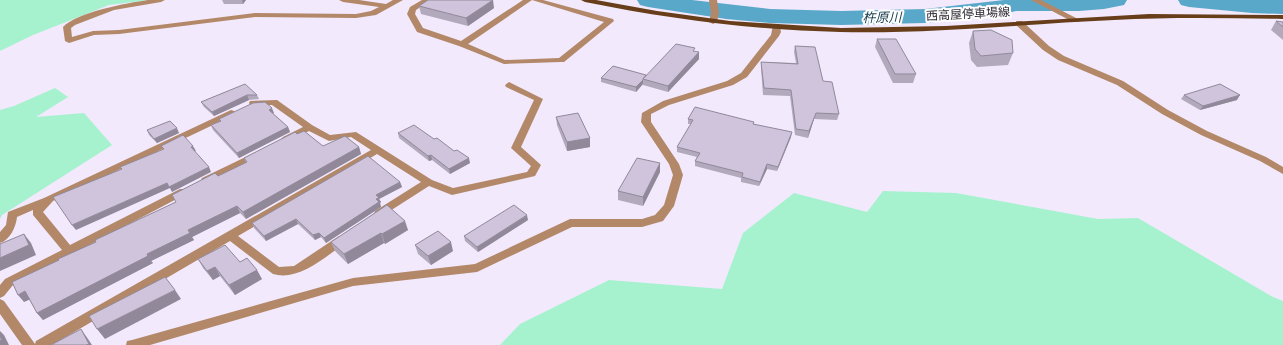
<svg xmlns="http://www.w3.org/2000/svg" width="1283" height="345" viewBox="0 0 1283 345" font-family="Poppins,'Noto Sans JP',sans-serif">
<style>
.green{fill:#a7f2ce}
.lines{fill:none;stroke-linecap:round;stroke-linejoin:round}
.river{fill:#5aa8c9;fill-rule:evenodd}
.minor{fill:#b28869;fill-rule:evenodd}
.major{fill:#683e1a;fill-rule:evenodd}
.wall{fill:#b2a9bd}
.shaded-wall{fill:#91899a}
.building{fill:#cfc4dc;stroke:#91899a}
.labels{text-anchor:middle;stroke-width:4;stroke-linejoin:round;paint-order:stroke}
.far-street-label{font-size:12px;fill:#2d2933;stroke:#fff}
.far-water-label{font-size:13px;font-style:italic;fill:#193c4b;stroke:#fff}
</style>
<rect width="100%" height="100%" fill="#f2e9fd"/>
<g class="green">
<polygon points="0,0 150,0 109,5 33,35 0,51"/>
<polygon points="55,88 68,97 36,117 84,113 112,145 2,215 0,219 0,110 14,106"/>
<polygon points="883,191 956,193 1098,219 1138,218 1273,297 1283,301 1283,345 500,345 520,324 609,280 722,289 743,233 794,193 867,212"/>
</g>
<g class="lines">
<g class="river">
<polygon points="637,0 692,0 770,9 841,11 925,9 1004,0 1127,0 1124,5 1104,9 1079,11 1016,11 1004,14 925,23 841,25 770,23 726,19 648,7 640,5"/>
<polygon points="1178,0 1283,0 1283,14 1252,13 1189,7 1181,5"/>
</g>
<g class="minor">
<path d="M148,0h17l-4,2 -47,8 -39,15 -4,3 1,9 21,-6 26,-1 136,-17 101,1 15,-3 8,-4 -36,-5 -4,-2h20l27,4 7,-4h10l-27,15 -20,3 -101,-1 -136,17 -25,1 -25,8 -4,-2 -2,-14c14,-15 64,-24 85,-27z"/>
<path d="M422,0h9l-15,10 -1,4 8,14 38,13 62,-41h20l70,19 1,2 -50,41h-3l-57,2 -45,-18 -42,-14 -10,-18 3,-7zM532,0l72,22 -45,36 -54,2 -37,-16z"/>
<polygon points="709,0 717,0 719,13 717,22 713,24 709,22 711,13"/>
<polygon points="1031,0 1041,0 1080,20 1079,22 1073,22"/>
<polygon points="1016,21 1022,21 1049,46 1064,56 1123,81 1168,110 1207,131 1266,157 1283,167 1283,174 1260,161 1201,135 1162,114 1117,85 1058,60 1043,50 1016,25"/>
<polygon points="773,25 776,25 780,27 781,32 779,36 747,77 733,85 669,105 651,114 651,122 679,164 683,175 674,206 663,221 642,227 572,227 477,272 353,286 150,345 126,345 127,341 132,340 353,278 475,264 570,219 642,219 655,215 664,205 673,175 669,164 641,122 642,113 663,101 727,81 741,73 771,35"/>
<path d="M509,82l34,17 -22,48 20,18 -6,11 -83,19 -23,-9 -50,32 -4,-1 -1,-3 1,-3 46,-29 -44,-28 -139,82 41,31 15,-1 45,-30h8l2,3 -2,3c-20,13 -48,40 -74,32l-43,-33 -178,104h-30l-22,-31v-15l4,2 31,43 1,-3 335,-191 -20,-13 -22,4 -20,-10 -20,10h-6l-2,-2 2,-2 20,-10 -31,-22h-22l-1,-2 1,-2 27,-1 35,25 18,10 26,-3 76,48 21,8 74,-16 4,-6 -20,-18 23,-48 -28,-13 -1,-2z"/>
<path d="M231,110l3,1 2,2 -2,2 -181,86 -10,11 27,33 110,-56h8l1,2 -1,2 -175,92 -9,11 -4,2v-13l5,-6 57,-29 -29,-35v-5l-16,7c-1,10 -7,23 -17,26v-11l6,-7 2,-13 36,-14z"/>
<polygon points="256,152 261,155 259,157 210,182 206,183 201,180 202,178"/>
</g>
<path class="major" d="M581,0h15l61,11 73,10 111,7 105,-2 203,-12 134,1v4c-56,-1 -113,-2 -169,1 -91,4 -183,14 -274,12 -86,-2 -171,-13 -255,-30z"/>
</g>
<g class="wall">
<polygon points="222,0 246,0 243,4 224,4"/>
<polygon points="419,6 494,8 468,26 421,14"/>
<polygon points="1276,21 1283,22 1283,40 1271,30"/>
<polygon points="973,31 1013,53 1008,65 977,67 971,60 969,43"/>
<polygon points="877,39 916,74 913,83 893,83 875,47"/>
<polygon points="795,46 823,81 839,114 837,120 814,119 808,138 795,135 790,96 763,95 761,68 761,62 796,63 794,52"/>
<polygon points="699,52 699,59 668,92 643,85 643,84 636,92 601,82 601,78 646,75"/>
<polygon points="228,91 257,95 259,99 249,100 214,116 204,107 201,102"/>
<polygon points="1184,95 1237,100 1200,110 1181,99"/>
<polygon points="274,113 273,114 288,127 290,132 239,158 213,130 211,125 220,121 219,119"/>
<polygon points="556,117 590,138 590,147 567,151 557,125"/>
<polygon points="688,119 754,122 754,124 791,137 777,171 767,169 759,186 741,182 741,178 695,166 695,161 697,157 677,152 677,147 691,124 688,124"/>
<polygon points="147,130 179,133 157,143 149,135"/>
<polygon points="398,133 434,139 470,163 450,174 432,160 429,161 399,138"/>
<polygon points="297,134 323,146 359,147 361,154 246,219 240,213 192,237 194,240 151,261 153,263 43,320 37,313 29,299 24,302 59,260 176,202 218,176 246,163 244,158"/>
<polygon points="660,163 660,172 643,206 618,200 618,191"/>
<polygon points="400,182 402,187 379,199 381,202 380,203 381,207 326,243 321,237 315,240 298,224 266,241 254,228 252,223"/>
<polygon points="387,205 408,230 385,244 384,243 348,264 335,251 331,242"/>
<polygon points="528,220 478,252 465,241 464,236"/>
<polygon points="415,245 453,251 431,265 418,254"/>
<polygon points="198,259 240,262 262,279 235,295 220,276 213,280 203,268"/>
</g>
<g class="shaded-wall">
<polygon points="242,0 246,0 243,4"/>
<polygon points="493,0 494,8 468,26 466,18"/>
<polygon points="699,52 699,59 668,92 668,86"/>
<polygon points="643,80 643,84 636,92 636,87"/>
<polygon points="247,95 249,100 214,116 212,112"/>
<polygon points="1240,95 1237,100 1200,110 1203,106"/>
<polygon points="272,108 274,113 270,114 269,110"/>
<polygon points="816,113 814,119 808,138 809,131"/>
<polygon points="288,127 290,132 239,158 237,153"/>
<polygon points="177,128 179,133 157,143 154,139"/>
<polygon points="792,132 791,137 777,171 778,167"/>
<polygon points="590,138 590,147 567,151 567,142"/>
<polygon points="193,146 196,151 193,152 191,147"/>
<polygon points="359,147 361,154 246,219 243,212"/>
<polygon points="431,155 432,160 429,161 428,156"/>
<polygon points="469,158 470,163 450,174 449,169"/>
<polygon points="660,163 660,172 643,206 643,197"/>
<polygon points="767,164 767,169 759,186 760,182"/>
<polygon points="209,167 211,172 172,192 170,188 76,230 72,225 167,183"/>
<polygon points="400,182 402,187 379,199 381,202 380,203 381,207 326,243 324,238 376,199 376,195"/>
<polygon points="237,206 240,213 192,237 194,240 151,261 153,263 43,320 37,313 147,254 188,230"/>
<polygon points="527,215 528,220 478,252 477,247"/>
<polygon points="296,219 298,224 266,241 264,236"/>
<polygon points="405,221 408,230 385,244 382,234"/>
<polygon points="319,233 321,237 315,240 313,235"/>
<polygon points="381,233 384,243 348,264 344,254"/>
<polygon points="24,234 31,243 36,255 0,271 0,258"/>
<polygon points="451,242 453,251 431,265 428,256"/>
<polygon points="215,267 220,276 213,280 207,271"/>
<polygon points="257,270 262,279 235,295 229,285"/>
<polygon points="175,290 181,299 105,339 97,329"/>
<polygon points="25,291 31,299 24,302 18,295"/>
<polygon points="81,329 88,339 92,345 86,345"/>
<polygon points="0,331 4,335 9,345 0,345"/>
</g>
<g class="building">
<polygon points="428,0 493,0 466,18 419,6"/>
<polygon points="1276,21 1283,22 1283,27"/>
<polygon points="991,30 1012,40 1013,53 981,56 975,49 973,31"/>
<polygon points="877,39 896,39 916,74 895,74"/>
<polygon points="676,44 695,48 693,51 699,52 668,86 643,79"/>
<polygon points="795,46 815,47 823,81 832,82 839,114 816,113 809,131 796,129 791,90 764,88 761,62 798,64"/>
<polygon points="613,66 646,75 643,79 643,80 636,87 601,78"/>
<polygon points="245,84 257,95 247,95 212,112 201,102"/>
<polygon points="1220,84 1240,95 1203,106 1184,95"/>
<polygon points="265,102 272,108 269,110 288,127 237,153 211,125 221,121 219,119 253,103"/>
<polygon points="695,107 754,122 753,124 792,132 778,167 767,164 760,182 742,177 743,173 695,161 700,153 677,147 693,120 688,119"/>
<polygon points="578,113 590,138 567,142 556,117"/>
<polygon points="170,121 177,128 154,139 147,130"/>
<polygon points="414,125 434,139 437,138 454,151 457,150 469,158 449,169 431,155 428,156 398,133"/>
<polygon points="304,131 323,146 345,136 359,147 243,212 237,206 188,230 190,233 147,254 148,256 37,313 25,291 18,295 12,282 59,260 58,259 96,242 95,240 176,202 172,195 215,173 218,176 247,162 244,158 295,132 297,134"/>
<polygon points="183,135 193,146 191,147 209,167 169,187 167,183 72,225 53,197 122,169 120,167 164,149 161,146"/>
<polygon points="368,156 400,182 376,195 379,198 376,199 379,202 324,238 319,233 313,235 296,219 264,236 252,223"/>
<polygon points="637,158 660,163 643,197 618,191"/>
<polygon points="387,205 405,221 382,234 381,233 344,254 331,242"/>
<polygon points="514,205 527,215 477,247 464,236"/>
<polygon points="438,231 451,242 428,256 415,245"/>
<polygon points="24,234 29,245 0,258 0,244"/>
<polygon points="225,245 240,262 247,258 257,270 229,285 215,267 207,271 198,259"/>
<polygon points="165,277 175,290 97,329 89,316"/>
<polygon points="81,329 89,344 86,345 51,345"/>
<polygon points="0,336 2,340 0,341"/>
</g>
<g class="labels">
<g class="far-street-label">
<text transform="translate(968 14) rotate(-3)" y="4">西高屋停車場線</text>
</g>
<g class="far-water-label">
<text transform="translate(882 17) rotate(-1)" y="5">杵原川</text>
</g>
</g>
</svg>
